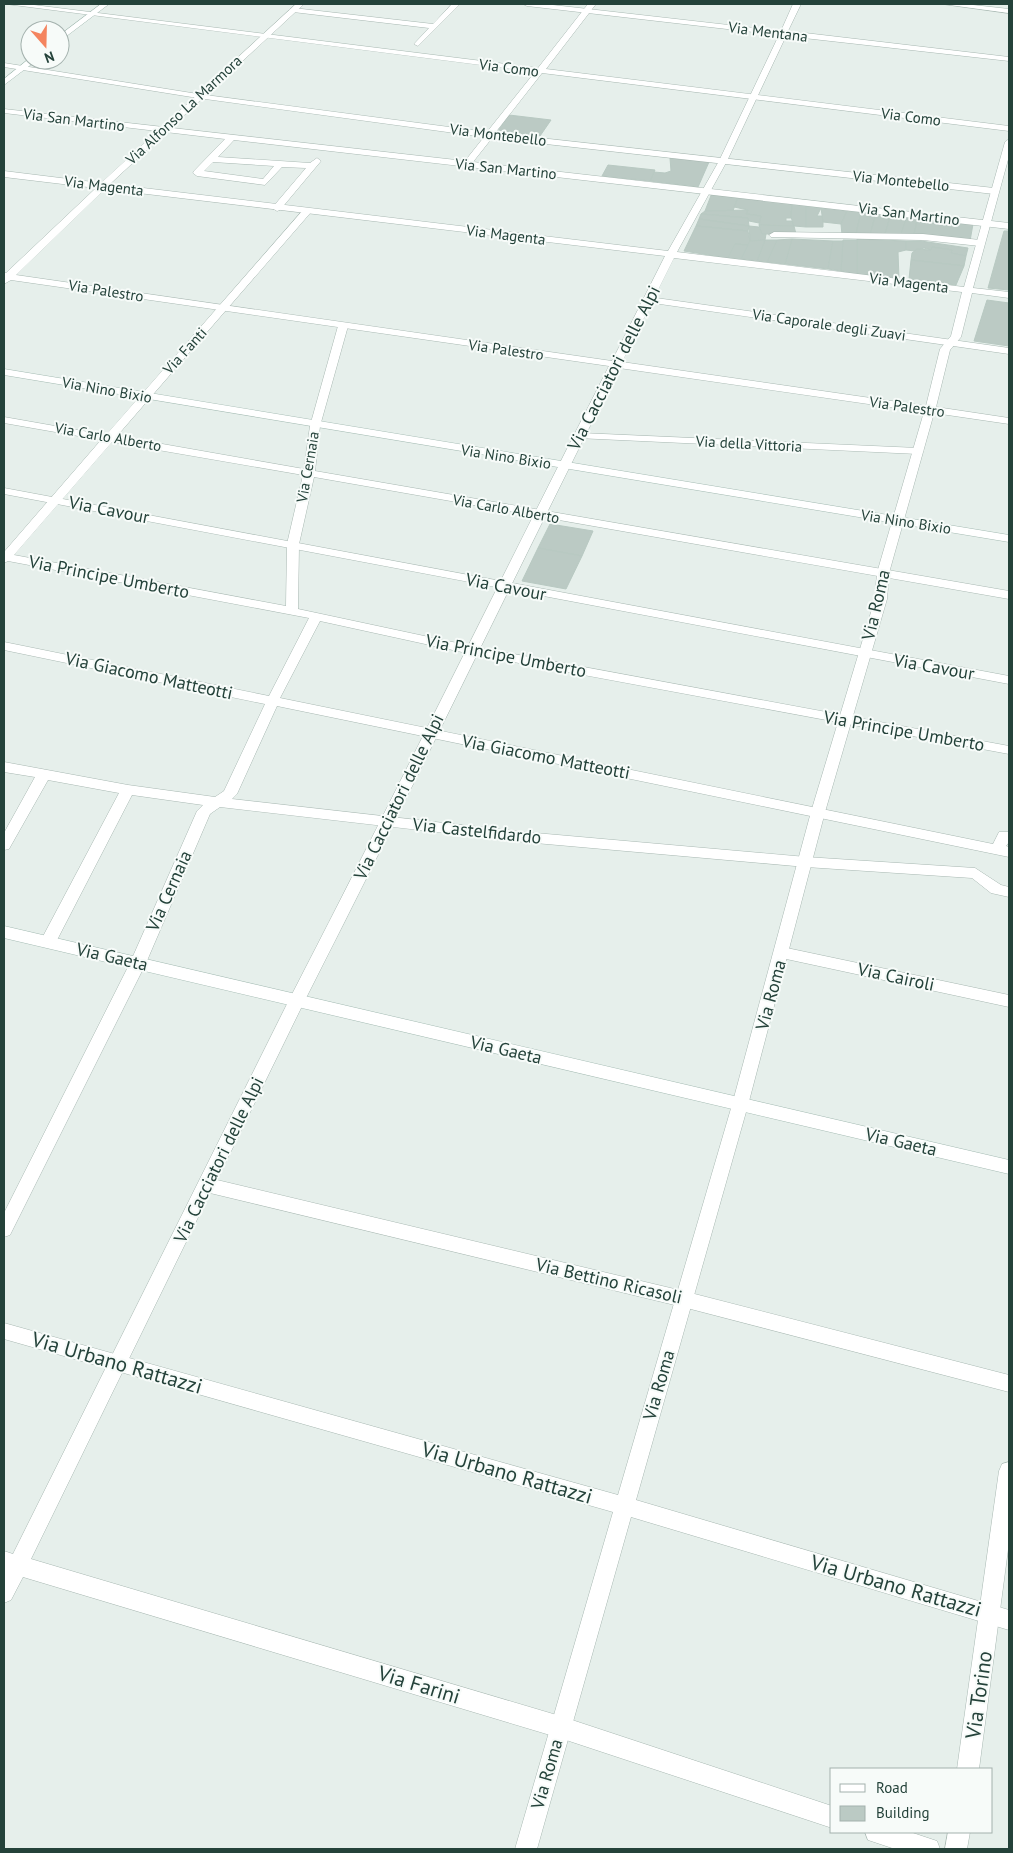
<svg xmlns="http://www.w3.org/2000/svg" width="1013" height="1853" viewBox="0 0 1013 1853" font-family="'PT Sans',sans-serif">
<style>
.building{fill:#bbcac4;stroke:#b8c9c2}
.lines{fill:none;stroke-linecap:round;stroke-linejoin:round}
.pedestrian-casing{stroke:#a8b8b2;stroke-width:1}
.minor-casing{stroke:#a8b8b2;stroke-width:1}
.tertiary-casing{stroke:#a8b8b2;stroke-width:1}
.secondary-casing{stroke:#a4bbb3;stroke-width:1}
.pedestrian{fill:#fff;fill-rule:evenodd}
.minor{fill:#fff;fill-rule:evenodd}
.tertiary{fill:#fff;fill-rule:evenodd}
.secondary{fill:#fff;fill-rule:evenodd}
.labels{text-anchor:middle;stroke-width:4;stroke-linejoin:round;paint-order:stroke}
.far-street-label{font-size:15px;fill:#24423a;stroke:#f7fbf9}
.street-label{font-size:18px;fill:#24423a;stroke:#f7fbf9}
.near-street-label{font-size:21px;fill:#24423a;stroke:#f7fbf9}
</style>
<rect width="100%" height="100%" fill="#e6efeb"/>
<g class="building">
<polygon points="509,115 551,120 540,136 498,131"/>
<polygon points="670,158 709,162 698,187 650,181 654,172 665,173 671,171"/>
<polygon points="608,165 655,170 650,181 602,176"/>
<polygon points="712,193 738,196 733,211 705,211"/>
<polygon points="738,198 792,204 791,218 786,218 786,221 792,221 794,226 759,225 761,216 746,214 748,210 734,207"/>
<polygon points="792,204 806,205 806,227 794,226 791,217"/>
<polygon points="806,205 821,208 817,216 823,216 823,227 806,227"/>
<polygon points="821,208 847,211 841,224 823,222"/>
<polygon points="748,210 746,214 761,216 759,223 749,221 748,218 701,214 705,211"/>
<polygon points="847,211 861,212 856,234 842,235 841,224"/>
<polygon points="861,212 876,213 870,235 856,234"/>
<polygon points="876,213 891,214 885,234 870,235"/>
<polygon points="701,214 748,218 749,226 699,219"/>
<polygon points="891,214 907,216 901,234 885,234"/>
<polygon points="907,216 918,217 914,234 901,234"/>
<polygon points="918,217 973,224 970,241 914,234"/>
<polygon points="699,219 749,226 748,231 696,226"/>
<polygon points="759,225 794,226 796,234 762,234"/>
<polygon points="696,226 748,231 750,241 748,245 735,244 728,258 684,251"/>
<polygon points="749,226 759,227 762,234 766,234 765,240 750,241"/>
<polygon points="1004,231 1009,231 1009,290 988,288"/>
<polygon points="792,239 833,241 828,269 785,264"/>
<polygon points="792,239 785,264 767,262 777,240"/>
<polygon points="857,239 906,241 906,250 898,252 899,278 857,274"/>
<polygon points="765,240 777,240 767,262 757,261"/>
<polygon points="765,240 757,261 741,259 750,241"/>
<polygon points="843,240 857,240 857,274 841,271"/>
<polygon points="833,241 843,241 841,271 828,269"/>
<polygon points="906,241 921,241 968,248 966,256 951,253 952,250 932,247 931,250 924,248 915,251 906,250"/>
<polygon points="735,244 748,245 741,259 728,258"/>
<polygon points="932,247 952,250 951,253 966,256 964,266 911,260 912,253 917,249 931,250"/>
<polygon points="911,260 964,266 956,285 909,279"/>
<polygon points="987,300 1009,303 1009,346 974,341"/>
<polygon points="550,524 593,531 582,556 538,548"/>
<polygon points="538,548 582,556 566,589 522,581"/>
</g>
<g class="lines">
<defs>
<polygon id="pedestrian" points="4,488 1009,676 1009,684 4,494"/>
<g id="minor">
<path d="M6,4h20l512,64 50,-64h8l-50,65 463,57v5l-467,-58 -47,60 499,55 4,3 -4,3 -502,-56 -19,24 536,61v6l-775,-89 -16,17 92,6 7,-5 4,3 -41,49 -3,1 -5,-3 34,-40 -24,-1 -17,18 -68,-9 -4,-3 1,-2 31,-32 -221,-26v-4l461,52 19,-24 -286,-39 -194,-31v-4l194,31 289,38 48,-60zM213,162l61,4 -11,13 -59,-8z"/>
<polygon points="452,4 460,4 418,46 414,44 429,28 293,12 289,10 293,8 433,24"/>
<path d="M304,209l8,2 -195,225 187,33 6,-43 28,-100 5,-3 5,3 -28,100 -5,45 694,120v8l-695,-122 -15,67 -1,65 173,37 538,100v8l-538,-100 -151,-33 -40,77 713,146 6,-12h10v10l-3,4 3,1v10l-732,-151 -40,88 -5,5 292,33 282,25 169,11 26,17 8,2v10l-18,-4 -19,-15 -166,-11 -282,-25 -304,-35 -10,7 -64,149 -136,272 -6,2v-24l126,-250 67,-152 6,-6 -71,-10 -76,147 -3,4h-10l-3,-4 79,-149 -71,-13 -39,69 -5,1v-17l31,-56 -31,-5v-10l124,23 87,12 9,-6 41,-87 -261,-54v-8l265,54 40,-78 -301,-57 -4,2v-11l97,-112 -97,-17v-6l102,18zM112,442l191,33 -16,69 -1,62 -272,-51z"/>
<polygon points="774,232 923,234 980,240 985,243 980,246 923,240 771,237 769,235"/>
<polygon points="649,297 1009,348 1009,354 646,302 644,300"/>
<polygon points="581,433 918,448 924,451 918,454 577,438 577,434"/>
<polygon points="782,947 1009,995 1009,1007 777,957 774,953 777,949"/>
<polygon points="296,996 302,998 304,1002 217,1180 683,1291 1009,1375 1009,1392 683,1307 210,1193 31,1559 560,1716 832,1806 832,1828 560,1738 23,1577 11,1600 4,1603 4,1551 13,1554 288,1002 290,998"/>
<polygon points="1009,1462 1009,1542 979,1769 957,1769 999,1471 1002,1464"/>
<polygon points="865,1832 910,1832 937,1841 940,1849 895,1849 868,1840"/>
<polygon points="948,1832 970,1832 967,1849 945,1849"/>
</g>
<g id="tertiary">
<path d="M296,4h8l-194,180 558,67 51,-90 60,-126 -252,-29 -4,-2h21l237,27 12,-27h8l-13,27 221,26v4l-223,-25 -59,125 -50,91 287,35 41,-145 4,-3v17l-36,132 36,4v6l-37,-5 -11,44 -11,13 -14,57 73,11v6l-75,-11 -45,160 -2,26 -62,213 -77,293 -112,395 373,110v20l-378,-113 -94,332h-22l98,-337 -609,-173v-16l614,172 114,-390 79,-293 64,-213 2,-26 47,-161 -305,-44c-106,211 -208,424 -315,634l-2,4h-12l-2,-4c109,-211 213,-424 321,-636l-598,-86 -7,4v-11h2l90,-85 -92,-11v-6l97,12zM105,189l560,67 -53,105 -596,-86zM674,258l288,34 -11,44 -11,13 -14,57 -304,-44z"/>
<polygon points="942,4 964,4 1009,9 1009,13"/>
</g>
<g id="secondary">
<polygon points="101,4 109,4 60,41 60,35"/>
<polygon points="30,58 37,60 4,85 4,79"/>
<polygon points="4,369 1009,535 1009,542 4,375"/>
<polygon points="4,926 1009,1160 1009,1174 4,938"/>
</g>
</defs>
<use href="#pedestrian" class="pedestrian-casing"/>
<use href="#minor" class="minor-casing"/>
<use href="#tertiary" class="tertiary-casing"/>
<use href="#secondary" class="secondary-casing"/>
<use href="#pedestrian" class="pedestrian"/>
<use href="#minor" class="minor"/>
<use href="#tertiary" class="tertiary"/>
<use href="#secondary" class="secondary"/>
</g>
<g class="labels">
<g class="far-street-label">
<text transform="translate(768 32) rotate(7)" y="5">Via Mentana</text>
<text transform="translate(509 68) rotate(7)" y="5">Via Como</text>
<text transform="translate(184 110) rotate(-43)" y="5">Via Alfonso La Marmora</text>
<text transform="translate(911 117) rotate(7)" y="5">Via Como</text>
<text transform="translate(74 120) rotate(7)" y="5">Via San Martino</text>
<text transform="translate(498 135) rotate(7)" y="5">Via Montebello</text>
<text transform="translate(506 169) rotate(6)" y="5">Via San Martino</text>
<text transform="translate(901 181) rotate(6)" y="5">Via Montebello</text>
<text transform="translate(104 186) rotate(7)" y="5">Via Magenta</text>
<text transform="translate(909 214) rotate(7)" y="5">Via San Martino</text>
<text transform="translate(506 235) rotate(7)" y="5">Via Magenta</text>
<text transform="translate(909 283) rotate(7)" y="5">Via Magenta</text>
<text transform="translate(106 291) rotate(9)" y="5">Via Palestro</text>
<text transform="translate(829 325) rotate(8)" y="5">Via Caporale degli Zuavi</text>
<text transform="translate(506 350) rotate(8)" y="5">Via Palestro</text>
<text transform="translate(185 351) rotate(-48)" y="5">Via Fanti</text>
<text transform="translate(107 390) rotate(10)" y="5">Via Nino Bixio</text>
<text transform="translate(907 407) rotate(8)" y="5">Via Palestro</text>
<text transform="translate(108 437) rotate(10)" y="5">Via Carlo Alberto</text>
<text transform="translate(749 444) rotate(3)" y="5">Via della Vittoria</text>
<text transform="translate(506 457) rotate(9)" y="5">Via Nino Bixio</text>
<text transform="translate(308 467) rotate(-80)" y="5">Via Cernaia</text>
<text transform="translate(506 509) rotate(10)" y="5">Via Carlo Alberto</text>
<text transform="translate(906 522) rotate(9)" y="5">Via Nino Bixio</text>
</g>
<g class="street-label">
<text transform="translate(614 368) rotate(-63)" y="6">Via Cacciatori delle Alpi</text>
<text transform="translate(109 510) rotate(11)" y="6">Via Cavour</text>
<text transform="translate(109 577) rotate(11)" y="6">Via Principe Umberto</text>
<text transform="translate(506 587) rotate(11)" y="6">Via Cavour</text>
<text transform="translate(876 605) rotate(-77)" y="6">Via Roma</text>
<text transform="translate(506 656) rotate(11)" y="6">Via Principe Umberto</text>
<text transform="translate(934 667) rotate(10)" y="6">Via Cavour</text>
<text transform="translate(149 676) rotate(12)" y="6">Via Giacomo Matteotti</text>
<text transform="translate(904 731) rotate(10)" y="6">Via Principe Umberto</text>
<text transform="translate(546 757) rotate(11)" y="6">Via Giacomo Matteotti</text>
<text transform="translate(399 797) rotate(-64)" y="6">Via Cacciatori delle Alpi</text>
<text transform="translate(477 831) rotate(6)" y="6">Via Castelfidardo</text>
<text transform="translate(169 891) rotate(-66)" y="6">Via Cernaia</text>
<text transform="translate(112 957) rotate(13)" y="6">Via Gaeta</text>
<text transform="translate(896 977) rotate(12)" y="6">Via Cairoli</text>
<text transform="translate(771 995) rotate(-75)" y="6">Via Roma</text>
<text transform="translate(506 1050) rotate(13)" y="6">Via Gaeta</text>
<text transform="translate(901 1142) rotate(13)" y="6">Via Gaeta</text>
<text transform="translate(219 1160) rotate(-64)" y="6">Via Cacciatori delle Alpi</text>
<text transform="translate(609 1281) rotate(13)" y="6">Via Bettino Ricasoli</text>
<text transform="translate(659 1385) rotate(-74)" y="6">Via Roma</text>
<text transform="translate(547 1774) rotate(-74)" y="6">Via Roma</text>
</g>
<g class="near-street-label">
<text transform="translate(117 1363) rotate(16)" y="7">Via Urbano Rattazzi</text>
<text transform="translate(507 1473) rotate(16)" y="7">Via Urbano Rattazzi</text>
<text transform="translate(896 1586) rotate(16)" y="7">Via Urbano Rattazzi</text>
<text transform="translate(419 1685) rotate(17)" y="7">Via Farini</text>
<text transform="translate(979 1695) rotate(-82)" y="7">Via Torino</text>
</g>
</g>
<rect width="1013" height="1853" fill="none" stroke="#24423a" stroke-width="10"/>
<rect x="830" y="1768" width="162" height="65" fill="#f7fbf9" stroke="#a3b1ad"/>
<rect x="840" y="1784" width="25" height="8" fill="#ffffff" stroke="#a3b1ad"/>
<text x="876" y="1793" font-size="15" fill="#24423a">Road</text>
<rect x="840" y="1806" width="25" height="15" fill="#bbcac4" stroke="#a3b1ad"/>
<text x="876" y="1818" font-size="15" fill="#24423a">Building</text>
<g transform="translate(45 45) rotate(160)"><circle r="24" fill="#f7fbf9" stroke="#a3b1ad"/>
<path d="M0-4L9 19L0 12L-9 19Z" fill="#f4845f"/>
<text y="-8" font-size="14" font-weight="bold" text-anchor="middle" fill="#24423a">N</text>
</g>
</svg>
